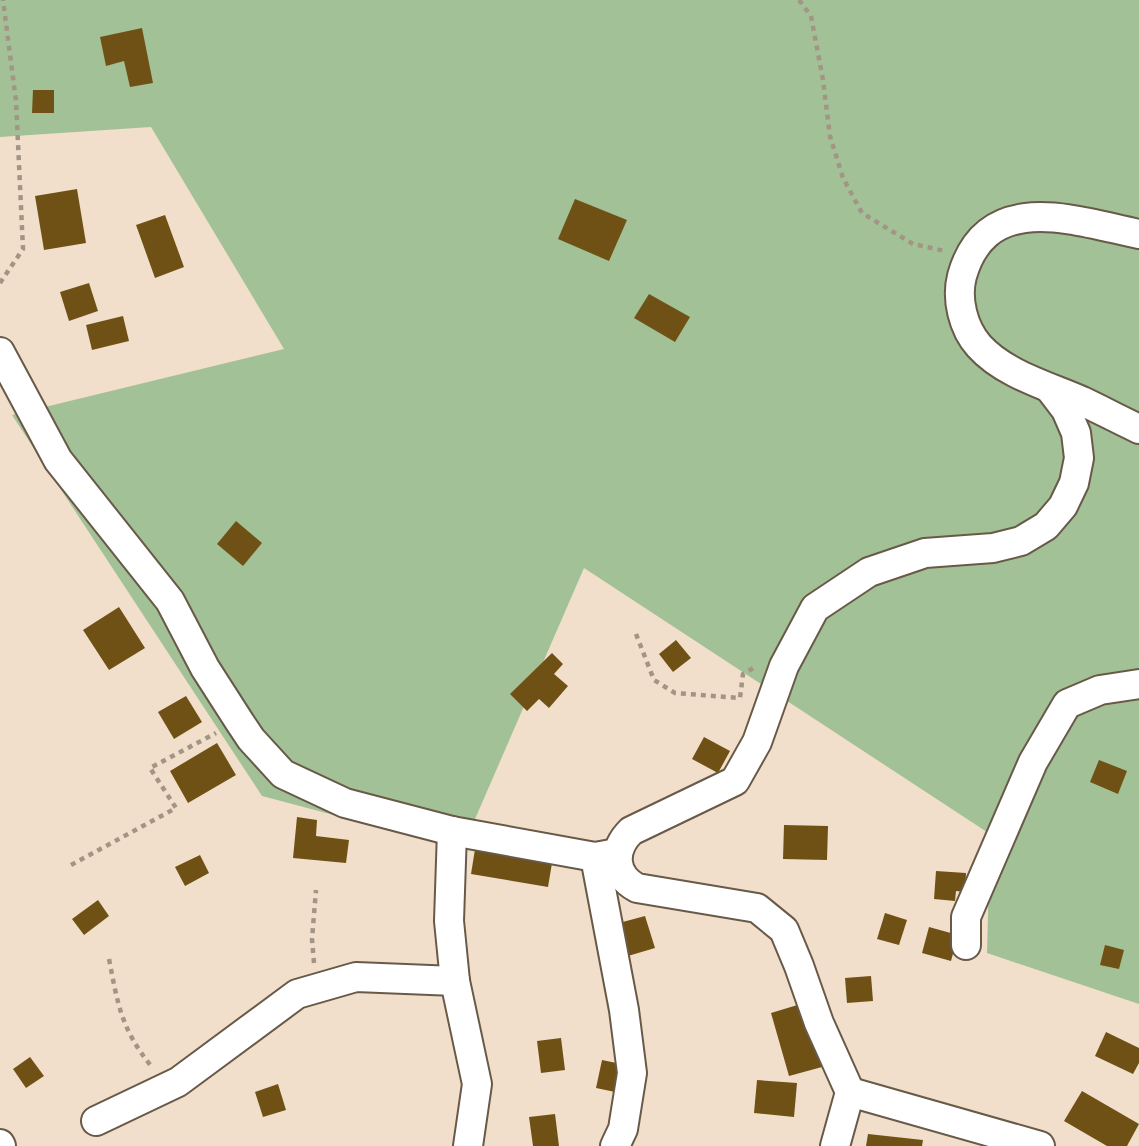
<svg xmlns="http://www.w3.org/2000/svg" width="1139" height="1146" viewBox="0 0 1139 1146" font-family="'PT Sans',sans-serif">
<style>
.green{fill:#a3c196}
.building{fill:#705115}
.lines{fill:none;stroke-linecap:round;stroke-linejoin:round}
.minor-casing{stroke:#685948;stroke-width:32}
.path{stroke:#a29586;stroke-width:4.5;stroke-dasharray:5 5;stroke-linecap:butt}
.minor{stroke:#fff;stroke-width:28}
</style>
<rect width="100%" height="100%" fill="#f1dfcb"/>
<polygon class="green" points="0,0 1139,0 1139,1004 987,953 990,834 584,568 462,849 262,796 12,415 284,349 151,127 0,137"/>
<g class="building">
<polygon points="142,28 153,83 130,87 124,61 106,66 100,37"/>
<polygon points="33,90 54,90 54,113 32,113"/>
<polygon points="77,189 86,243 44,250 35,196"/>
<polygon points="575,199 627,220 609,261 558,239"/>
<polygon points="165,215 184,267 155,278 136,225"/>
<polygon points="89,283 98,311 69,321 60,292"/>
<polygon points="649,294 690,317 675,342 634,318"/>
<polygon points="123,316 129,341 92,350 86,325"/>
<polygon points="236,521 262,543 243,566 217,544"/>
<polygon points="119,607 145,648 109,670 83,630"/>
<polygon points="676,640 691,658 673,672 659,654"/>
<polygon points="552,653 563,664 554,674 568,686 549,708 539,699 527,711 510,694"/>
<polygon points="186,696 202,722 174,739 158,712"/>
<polygon points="704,737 730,751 718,773 692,759"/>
<polygon points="217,743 236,775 188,803 170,771"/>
<polygon points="1099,760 1127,771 1118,794 1090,782"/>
<polygon points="297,817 317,820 316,836 349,840 346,863 293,858"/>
<polygon points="784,825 828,826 827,860 783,859"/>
<polygon points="476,843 553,857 548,887 471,874"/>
<polygon points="200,855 209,873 185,886 175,867"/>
<polygon points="936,871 966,873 965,892 956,891 955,901 934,899"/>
<polygon points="98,900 109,916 84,935 72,919"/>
<polygon points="885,913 907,920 899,945 877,939"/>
<polygon points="645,916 655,948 628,956 619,923"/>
<polygon points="929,927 958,935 951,961 922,953"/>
<polygon points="1105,945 1124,950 1119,969 1100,965"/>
<polygon points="871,976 873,1001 847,1003 845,978"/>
<polygon points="804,1003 822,1067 789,1076 771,1013"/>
<polygon points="1106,1032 1139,1048 1139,1063 1133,1074 1095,1056"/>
<polygon points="561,1038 565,1070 541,1073 537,1041"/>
<polygon points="30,1057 44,1076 26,1088 13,1069"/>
<polygon points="602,1060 626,1065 620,1093 596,1088"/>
<polygon points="757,1080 797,1083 794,1117 754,1113"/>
<polygon points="278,1084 286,1110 263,1117 255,1092"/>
<polygon points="1082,1091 1139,1124 1127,1146 1107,1146 1064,1121"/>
<polygon points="555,1114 559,1146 533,1146 529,1117"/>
<polygon points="868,1134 923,1140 922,1146 866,1146"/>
</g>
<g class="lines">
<defs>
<g id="minor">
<path d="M1139,234c-64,-13 -152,-46 -177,42 -6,23 1,52 17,70 25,28 69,40 103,55 19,9 38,19 57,28"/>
<polyline points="0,352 58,460 170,601 205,668 239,721 251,739 283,774 345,803 452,831 595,857 617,853"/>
<polyline points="452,831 449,921 455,981 477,1084 468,1146"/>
<polyline points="595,857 624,1010 632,1073 623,1129 615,1146"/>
<polyline points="966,945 966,917 1033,762 1067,704 1100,690 1139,684"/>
<polyline points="850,1092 1040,1146"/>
<polyline points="96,1121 178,1082 297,994 356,977 455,981"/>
<polyline points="0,1144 1,1146"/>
<path d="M835,1146l15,-54 -31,-69 -20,-57 -15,-36 -27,-22 -120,-20c-24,-13 -25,-38 -6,-57l104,-50 22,-39 27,-76 31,-58 54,-36 56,-19 68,-5 28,-7 25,-15 17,-20 11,-23 5,-25 -3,-25 -10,-23 -16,-21"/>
</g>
</defs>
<use href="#minor" class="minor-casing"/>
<g class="path">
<polyline points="799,0 811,16 823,80 830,136 843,178 862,213 913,244 945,251"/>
<polyline points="0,283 23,249 16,101 3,0"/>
<polyline points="636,634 654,680 675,693 740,698 743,674 755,667"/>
<polyline points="71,865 176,808 150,768 216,733"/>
<path d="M109,959c9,46 12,70 43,108"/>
<polyline points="314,963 312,939 316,890"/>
</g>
<use href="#minor" class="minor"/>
</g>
</svg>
